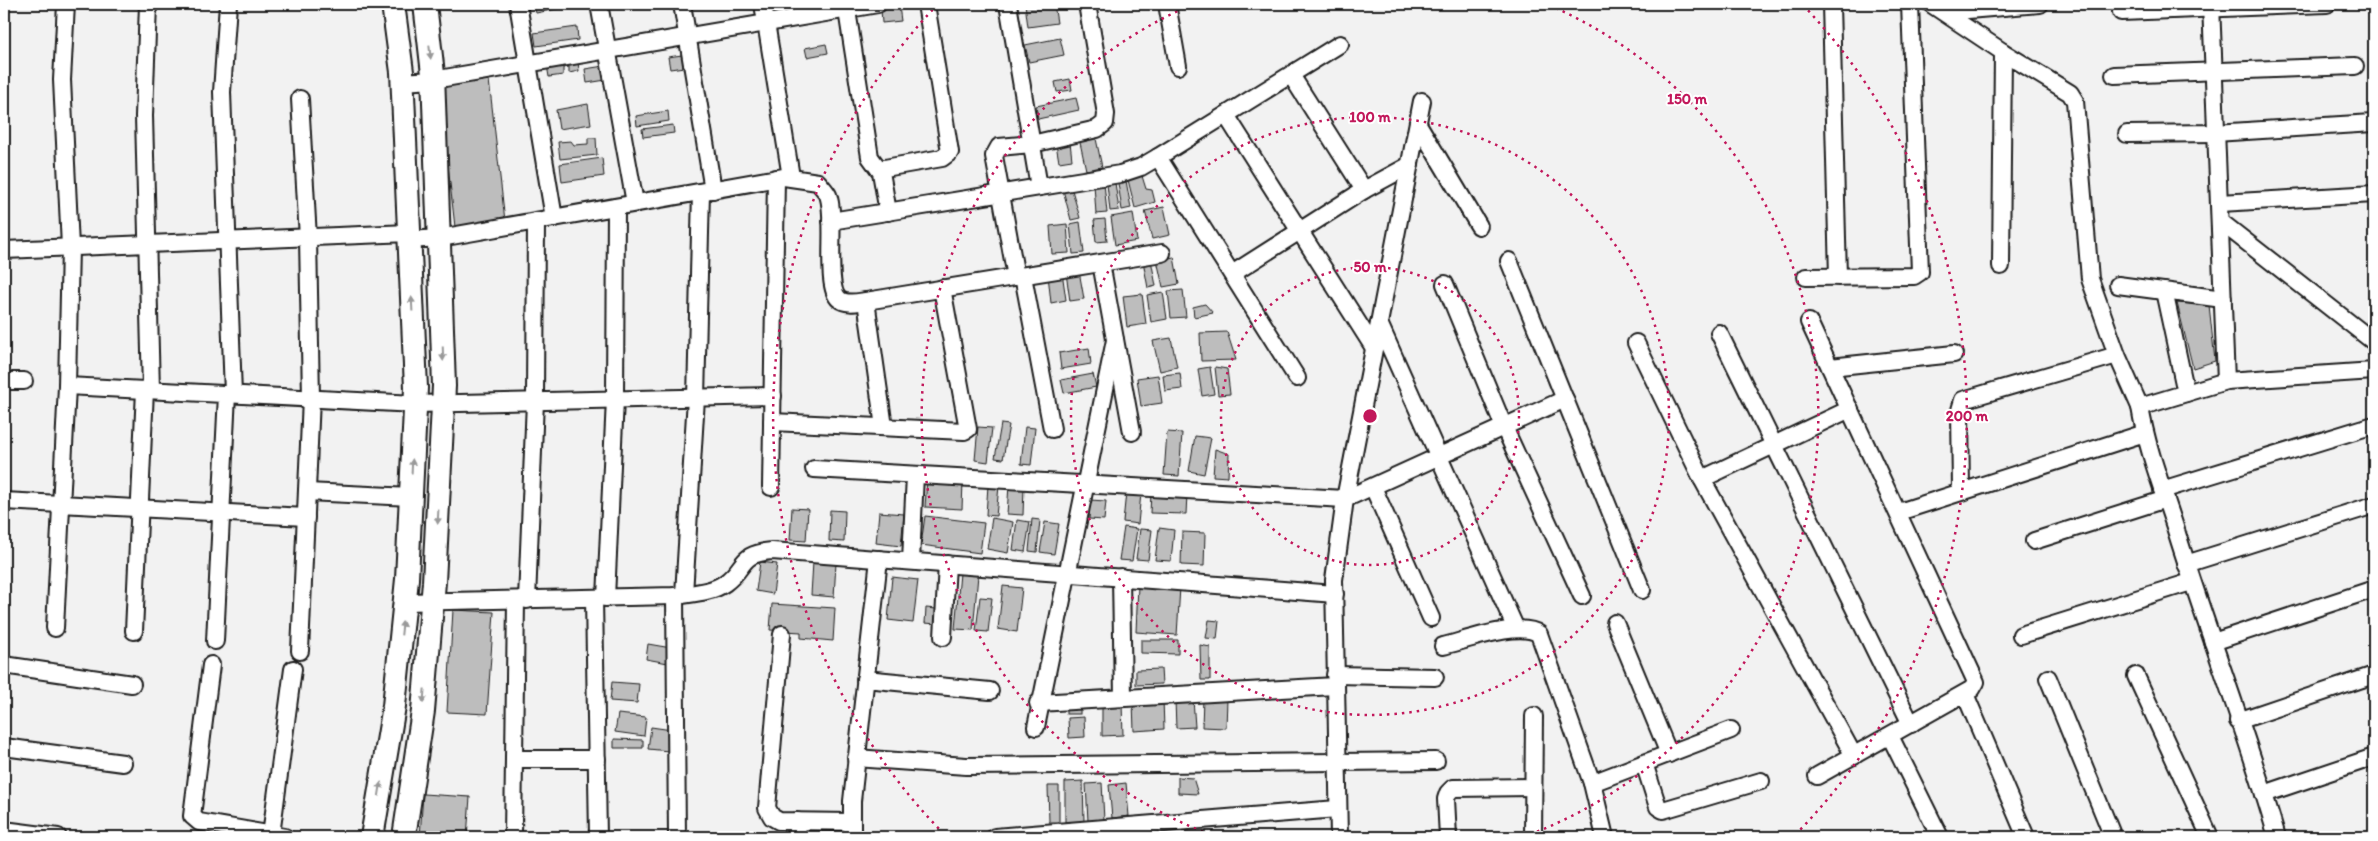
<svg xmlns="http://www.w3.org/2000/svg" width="2378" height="841" viewBox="0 0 2378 841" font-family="Itim,sans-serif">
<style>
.building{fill:#bdbdbd;stroke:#1c1c1c}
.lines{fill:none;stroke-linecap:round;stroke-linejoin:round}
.street-casing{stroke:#1c1c1c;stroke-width:20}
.secondary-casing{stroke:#1c1c1c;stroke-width:26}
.street{stroke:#fff;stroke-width:16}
.secondary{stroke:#fff;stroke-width:22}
.oneway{fill:#999}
.ring{fill:none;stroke:#c2185b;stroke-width:2.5;stroke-dasharray:2.5 5}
.centre{fill:#c2185b;stroke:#fff;stroke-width:2.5}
.ring-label{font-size:15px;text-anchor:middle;font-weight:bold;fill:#c2185b;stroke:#fff;stroke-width:4;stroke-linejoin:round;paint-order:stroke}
</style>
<rect width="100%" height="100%" fill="#f2f2f2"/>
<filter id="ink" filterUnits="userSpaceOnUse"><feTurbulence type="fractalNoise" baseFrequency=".02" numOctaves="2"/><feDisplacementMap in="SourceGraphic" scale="10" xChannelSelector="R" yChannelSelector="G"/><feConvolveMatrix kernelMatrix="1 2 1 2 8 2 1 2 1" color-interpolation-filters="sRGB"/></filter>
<g filter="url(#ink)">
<g class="building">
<polygon points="534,4 576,4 577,5 536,13"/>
<polygon points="1025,4 1039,4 1039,7 1054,4 1057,23 1028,27"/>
<polygon points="899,6 901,21 882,23 881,9"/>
<polygon points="577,27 578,40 536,46 534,33"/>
<polygon points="1060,38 1064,55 1029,62 1025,45"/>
<polygon points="826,44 828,53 807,57 805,48"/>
<polygon points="682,55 684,67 670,69 668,57"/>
<polygon points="578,61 579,71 569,73 569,67 563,68 563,75 549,77 547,65"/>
<polygon points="604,66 606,80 587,83 585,69"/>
<polygon points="1070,79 1072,90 1057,92 1055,82"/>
<polygon points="489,80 505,221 455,227 439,86"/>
<polygon points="1076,98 1079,110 1038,119 1036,106"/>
<polygon points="588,104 591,124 559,129 556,110"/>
<polygon points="668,111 669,121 637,126 636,116"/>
<polygon points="673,125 674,133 643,137 642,129"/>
<polygon points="1095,134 1102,167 1086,170 1079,138"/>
<polygon points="588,138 596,138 597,155 560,159 558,142 571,141 574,145 588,144"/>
<polygon points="1070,142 1072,160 1059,162 1056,144"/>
<polygon points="602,158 604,176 562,182 560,164"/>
<polygon points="1142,176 1146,189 1152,190 1155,202 1135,208 1128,180"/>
<polygon points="1126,181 1131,208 1122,210 1118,183"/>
<polygon points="1104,183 1107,213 1096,214 1094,184"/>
<polygon points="1115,183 1119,210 1110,211 1107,184"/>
<polygon points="1063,190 1072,190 1080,218 1071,220"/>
<polygon points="1164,207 1170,235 1152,239 1145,211"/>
<polygon points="1133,213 1137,241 1115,245 1111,217"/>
<polygon points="1105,219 1107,241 1096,242 1094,220"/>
<polygon points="1080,222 1084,253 1073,254 1070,224"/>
<polygon points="1067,224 1069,253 1052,254 1050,226"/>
<polygon points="1174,257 1179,284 1163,287 1157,260"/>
<polygon points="1151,260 1156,286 1148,288 1143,261"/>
<polygon points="1079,271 1084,299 1070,301 1066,273"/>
<polygon points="1062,272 1066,300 1051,303 1048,275"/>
<polygon points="1183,290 1186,317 1171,318 1168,291"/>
<polygon points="1163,292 1167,319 1151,322 1147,295"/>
<polygon points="1142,294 1146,324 1127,327 1123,296"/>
<polygon points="2177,303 2209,305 2215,361 2193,368"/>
<polygon points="1205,304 1213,313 1194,317 1193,307"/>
<polygon points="1227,332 1236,360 1201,361 1200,333"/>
<polygon points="1171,338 1177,367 1160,371 1153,341"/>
<polygon points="1089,348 1091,364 1061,369 1059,353"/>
<polygon points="1210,367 1214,394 1202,396 1198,369"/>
<polygon points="1215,367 1227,369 1230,394 1218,395"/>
<polygon points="1180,373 1182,389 1165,391 1163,375"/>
<polygon points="1093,374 1096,387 1064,393 1061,380"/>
<polygon points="1158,375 1162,403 1141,406 1137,378"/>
<polygon points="1001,424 1009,425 1003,459 995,458"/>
<polygon points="978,427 992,428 988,462 975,460"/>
<polygon points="1025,427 1035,428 1031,465 1021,464"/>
<polygon points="1167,432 1182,433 1179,476 1164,475"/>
<polygon points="1195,436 1211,438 1204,474 1189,471"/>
<polygon points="1215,449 1229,454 1228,477 1213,476"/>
<polygon points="927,479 963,481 962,509 925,507"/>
<polygon points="988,485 999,486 996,516 986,515"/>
<polygon points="1009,485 1024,486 1023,515 1007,514"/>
<polygon points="1126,492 1141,493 1138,524 1123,522"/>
<polygon points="1151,493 1187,494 1186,514 1150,513"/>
<polygon points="1090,500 1106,501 1104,520 1089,519"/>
<polygon points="792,508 808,509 806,541 790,540"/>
<polygon points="830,510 845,511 844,542 829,541"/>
<polygon points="879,512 904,514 901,546 876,543"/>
<polygon points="925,516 984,523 980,553 921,545"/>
<polygon points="992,518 1013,522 1008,553 987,549"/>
<polygon points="1032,519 1040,520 1037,552 1029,551"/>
<polygon points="1017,520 1030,522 1025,552 1013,550"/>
<polygon points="1045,522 1059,524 1054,554 1040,552"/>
<polygon points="1124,527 1137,529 1132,561 1119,560"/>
<polygon points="1159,528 1174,530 1171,561 1155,560"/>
<polygon points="1140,529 1152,530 1148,560 1136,559"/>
<polygon points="1182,532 1205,533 1204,566 1181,565"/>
<polygon points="760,562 777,564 773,594 756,591"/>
<polygon points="813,562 836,563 834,597 811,595"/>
<polygon points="960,573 978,575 973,630 955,629"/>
<polygon points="892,577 918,580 913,623 888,620"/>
<polygon points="1138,585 1180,587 1177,635 1136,632"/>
<polygon points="1003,586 1022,588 1017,632 998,629"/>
<polygon points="980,597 992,598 988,632 976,631"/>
<polygon points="772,604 835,608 833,641 801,638 801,632 770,630"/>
<polygon points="926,608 937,609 936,624 925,623"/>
<polygon points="453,610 494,612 487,714 447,712"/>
<polygon points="1209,620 1219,621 1217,639 1206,638"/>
<polygon points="1141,640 1178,640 1178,654 1141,653"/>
<polygon points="648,644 671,648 668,663 646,659"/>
<polygon points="1200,645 1210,647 1210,680 1201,680"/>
<polygon points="1161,669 1162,684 1136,685 1136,670"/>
<polygon points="612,682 639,684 637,703 610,701"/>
<polygon points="1203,698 1227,699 1226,728 1202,727"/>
<polygon points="1163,699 1164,729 1134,731 1133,701"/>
<polygon points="1193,699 1195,727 1176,728 1175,700"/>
<polygon points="1122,704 1123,735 1102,736 1102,705"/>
<rect x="1066" y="705" width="14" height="9"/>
<polygon points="618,714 646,717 644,736 615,732"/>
<polygon points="1084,717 1085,737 1069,738 1068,718"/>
<polygon points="651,727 672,730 669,751 648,749"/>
<polygon points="614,739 643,740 643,748 614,748"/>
<polygon points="1178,777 1193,778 1198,794 1178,793"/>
<polygon points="1083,781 1084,822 1065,822 1065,782"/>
<polygon points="1102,783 1104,820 1088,821 1086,784"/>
<polygon points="1126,783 1129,816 1112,818 1109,785"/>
<polygon points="1048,786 1059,786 1059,822 1049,822"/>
<polygon points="423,794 470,797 467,837 420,837"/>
</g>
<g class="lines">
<defs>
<g id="street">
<polyline points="148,4 144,116 151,390"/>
<polyline points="228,4 222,92 233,394"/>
<polyline points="518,4 554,218"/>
<polyline points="599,4 635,203"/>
<polyline points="682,4 713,190"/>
<polyline points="763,4 791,177"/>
<polyline points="846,4 870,157 881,172 888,212"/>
<polyline points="1008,4 1039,187"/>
<polyline points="1167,4 1178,66"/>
<polyline points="1831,4 1838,277"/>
<polyline points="1931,4 2003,52 2070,93 2075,101 2090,279 2117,355 2140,407"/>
<polyline points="2211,4 2226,381"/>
<polyline points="1944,12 2040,4"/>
<polyline points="2121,12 2327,4"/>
<polyline points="1291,75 1364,190"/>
<polyline points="2114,75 2355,66"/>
<polyline points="402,82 433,80 878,4"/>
<polyline points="1226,115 1374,348"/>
<polyline points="1418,124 1479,226"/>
<polyline points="2127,134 2215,133 2373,123"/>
<polyline points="1158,157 1297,378"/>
<polyline points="879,169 942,158 950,152 926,4"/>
<polyline points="2220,203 2374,194"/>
<polyline points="831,221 1120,174 1141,167 1158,157 1340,44"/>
<polyline points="2221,222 2374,342"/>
<path d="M409,240l31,-2 344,-61 34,5c3,4 8,9 10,13 9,23 -4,91 11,104 7,6 19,3 27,2l296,-48"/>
<polyline points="4,250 409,233"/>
<polyline points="1509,261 1642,590"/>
<polyline points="1101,263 1132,432"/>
<polyline points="2001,266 2003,52"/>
<polyline points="1232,274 1364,190 1410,165"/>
<polyline points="1023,276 1052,429"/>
<polyline points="1016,277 994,156 999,147 1032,144 1097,129 1105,123 1106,114 1087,4"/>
<polyline points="1806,277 1914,276 1920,272 1910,4"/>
<polyline points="1445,284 1504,427 1582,596"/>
<polyline points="2118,285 2223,299"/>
<polyline points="2164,291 2186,393"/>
<polyline points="866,301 884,427"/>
<polyline points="1809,322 1976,682 1972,689 1817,776"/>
<polyline points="1379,323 1516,629"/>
<polyline points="1719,333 1911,724"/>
<polyline points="1636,343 1702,479 1854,756"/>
<polyline points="1830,367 1954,354"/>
<polyline points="4,381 24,381"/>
<polyline points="67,386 415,404 773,396"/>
<polyline points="772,422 964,431 968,429 942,288"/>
<polyline points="814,469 1345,499 1565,399"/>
<polyline points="1702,479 1850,409"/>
<polyline points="771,487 776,178"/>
<polyline points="1373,487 1431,618"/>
<polyline points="1961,490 1960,410 1963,400 2117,355"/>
<polyline points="2162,490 2374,425"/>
<polyline points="307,492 411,497"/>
<polyline points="4,501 306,517"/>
<polyline points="1899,512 2145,433"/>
<polyline points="2034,541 2166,499"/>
<polyline points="911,561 915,475"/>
<polyline points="2186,564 2374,505"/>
<polyline points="1121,577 1123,698"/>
<polyline points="684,594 696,398 701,192"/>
<polyline points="675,596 677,837"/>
<polyline points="594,598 598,837"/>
<polyline points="606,598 615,399 616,207"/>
<polyline points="527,600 535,401 536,221"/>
<path d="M405,602l270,-6c17,-3 36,-3 50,-13 22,-16 13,-29 47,-32l563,43"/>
<polyline points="1615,623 1669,754"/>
<polyline points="55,628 67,386 70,247 62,80 66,4"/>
<polyline points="134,631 145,390"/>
<polyline points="782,634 767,808 772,817 779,821 852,822"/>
<polyline points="2021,635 2191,582"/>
<polyline points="943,637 947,564"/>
<polyline points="215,641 227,394"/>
<polyline points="2213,642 2374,589"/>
<path d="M1443,646c22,-5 77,-26 96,-12l53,149 13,54"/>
<polyline points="300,651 311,398 308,238 300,99"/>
<polyline points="4,665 132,684"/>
<polyline points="211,665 192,816 199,822 285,837"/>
<polyline points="1335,675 1435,677"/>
<polyline points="2136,676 2210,837"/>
<polyline points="2048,678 2113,837"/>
<polyline points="865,679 990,691"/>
<polyline points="1965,694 2026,837"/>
<polyline points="1038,703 1335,686"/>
<polyline points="2238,721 2374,675"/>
<polyline points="1036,727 1115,340"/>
<polyline points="1890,736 1940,837"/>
<polyline points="4,747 123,763"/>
<polyline points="856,758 966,766 1436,761"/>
<polyline points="514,759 597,759"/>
<polyline points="1644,763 1658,807 1663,810 1761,781"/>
<polyline points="1592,783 1731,730"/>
<polyline points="2264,794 2374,757"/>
<polyline points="797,821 798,837"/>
<polyline points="4,830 58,837"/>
<polyline points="271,835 293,669"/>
<polyline points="513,837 516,600"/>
<polyline points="852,837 852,801 879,559"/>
<polyline points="995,837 1337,809"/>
<polyline points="1339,837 1334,580 1345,499 1422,101"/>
<polyline points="1448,837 1446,799 1448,793 1453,788 1533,787"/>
<polyline points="1533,837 1534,716"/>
<path d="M2277,837c-30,-104 -70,-206 -102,-310 -13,-40 -28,-78 -35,-120l86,-26 148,-10"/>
</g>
<g id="secondary">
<polyline points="372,837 394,706 407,579 416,388 402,72 393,4"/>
<polyline points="404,837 423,711 434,582 444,386 433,74 425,4"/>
</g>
</defs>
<use href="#street" class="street-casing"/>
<use href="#secondary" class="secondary-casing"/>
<use href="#street" class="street"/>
<use href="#secondary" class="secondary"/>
</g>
<defs><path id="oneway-solid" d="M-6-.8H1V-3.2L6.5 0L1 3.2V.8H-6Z" transform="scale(1.25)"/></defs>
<g class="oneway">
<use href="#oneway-solid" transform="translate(430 52) rotate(84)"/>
<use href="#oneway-solid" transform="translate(412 304) rotate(-93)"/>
<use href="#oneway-solid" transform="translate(443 354) rotate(88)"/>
<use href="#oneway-solid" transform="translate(412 466) rotate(-87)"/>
<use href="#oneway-solid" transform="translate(438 517) rotate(93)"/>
<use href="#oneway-solid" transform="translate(402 628) rotate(-84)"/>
<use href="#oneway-solid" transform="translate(424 696) rotate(95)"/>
<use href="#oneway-solid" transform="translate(380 789) rotate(-81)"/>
</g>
</g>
<g class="ring">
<circle cx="1370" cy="416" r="149"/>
<circle cx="1370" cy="416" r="299"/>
<path d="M1217 837A448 448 0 0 1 1191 5M1549 5A448 448 0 0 1 1523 837"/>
<path d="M944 834A597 597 0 0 1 937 5M1803 5A597 597 0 0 1 1796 834"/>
</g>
<circle cx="1370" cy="416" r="8" class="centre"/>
<g class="ring-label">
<text x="1687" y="104">150 m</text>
<text x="1370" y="122">100 m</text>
<text x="1370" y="272">50 m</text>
<text x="1967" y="421">200 m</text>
</g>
<rect width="2378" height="841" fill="none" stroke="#fff" stroke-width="20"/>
<rect x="10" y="10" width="2358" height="821" fill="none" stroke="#1c1c1c" stroke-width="2" filter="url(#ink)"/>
</svg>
